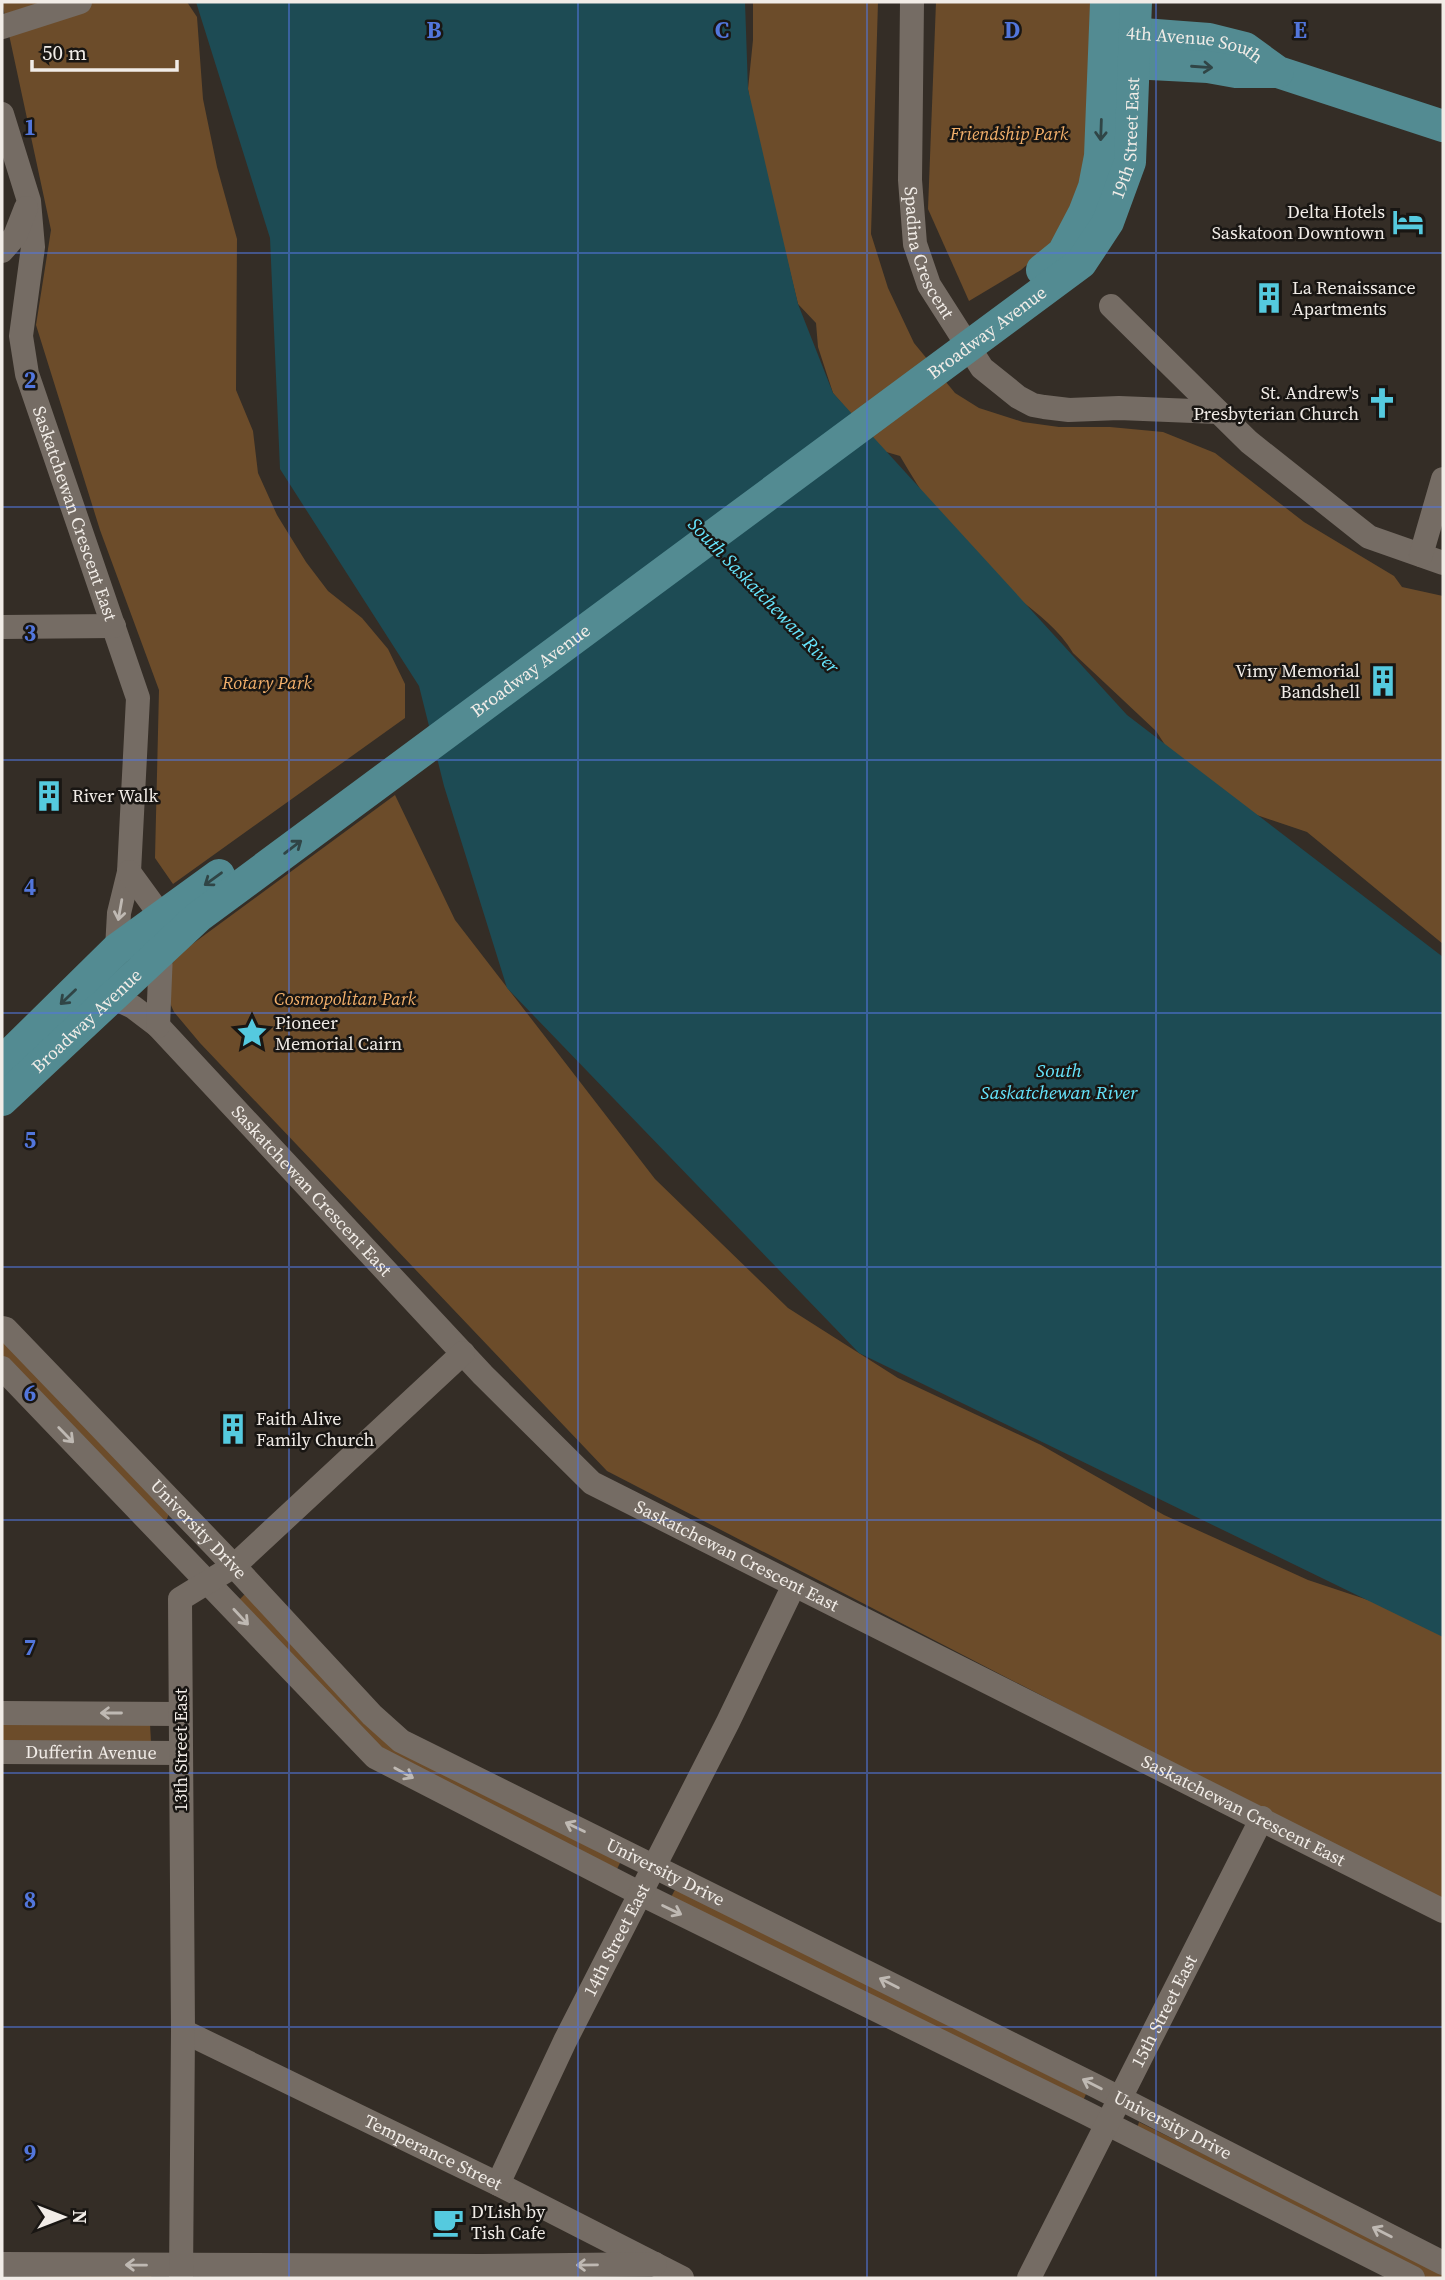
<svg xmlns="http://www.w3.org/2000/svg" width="1445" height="2280" viewBox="0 0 1445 2280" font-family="'Source Serif 4',serif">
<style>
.green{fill:#6c4c2a}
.water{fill:#1d4b54}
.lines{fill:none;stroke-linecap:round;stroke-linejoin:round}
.minor{stroke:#756c64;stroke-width:24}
.major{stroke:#538b92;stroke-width:32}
.oneway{stroke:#304546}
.oneway2{stroke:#bfb9b3}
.grid{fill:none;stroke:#5276dc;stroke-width:2;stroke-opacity:0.55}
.labels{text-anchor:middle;stroke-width:5;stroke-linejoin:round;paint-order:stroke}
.street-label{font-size:18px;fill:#f1ece7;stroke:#191613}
.park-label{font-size:18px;font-style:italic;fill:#f3b06b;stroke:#191613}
.poi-label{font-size:18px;fill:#f1ece7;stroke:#191613;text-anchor:start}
.water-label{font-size:19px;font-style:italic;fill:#66e5fd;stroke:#191613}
.grid-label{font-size:23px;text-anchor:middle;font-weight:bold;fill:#5276dc;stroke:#191613;stroke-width:5;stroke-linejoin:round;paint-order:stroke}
</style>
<rect width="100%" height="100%" fill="#342d26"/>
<g class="green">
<polygon points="2,2 187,2 197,17 203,99 217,167 237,239 236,390 253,431 258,473 277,515 306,562 328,591 362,618 388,649 405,684 405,718 173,884 155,858 159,690 100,530 36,325 51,230"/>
<path d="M753,2h125l-7,232 17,54 26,55 41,50 24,15 44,14 36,5h51l53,5 52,21 89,69 90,54 8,11 41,9v348l-136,-112 -62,-21 -78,-63 -11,-17 -83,-78c-19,-33 -58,-54 -86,-80 -35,-33 -63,-76 -87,-117l-17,-5 -50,-58 -15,-46 -2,-24 -18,-19 -43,-174 -7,-41 5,-49z"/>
<polygon points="936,2 1092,2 1087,141 1080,196 1063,233 1021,270 969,301 928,209"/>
<polygon points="395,795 455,920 655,1179 788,1308 898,1378 1041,1445 1164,1515 1308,1580 1443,1625 1443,1903 607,1471 200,1043 174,1012 162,985 176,956"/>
<polygon points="2,1339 169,1513 167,1519 163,1521 2,1356"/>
<polygon points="244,1595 247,1595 367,1722 621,1861 617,1869 385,1752 238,1601"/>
<polygon points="2,1722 150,1724 151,1742 2,1744"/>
<polygon points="676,1888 1086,2094 1082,2103 671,1897"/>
<polygon points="1139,2122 1443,2273 1443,2278 1428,2278 1136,2132"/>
<polygon points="151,2276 152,2278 2,2278 16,2277"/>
</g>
<polygon class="water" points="196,2 745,2 748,89 798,304 833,393 1127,715 1443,957 1443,1637 859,1353 507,988 444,786 419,686 280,469 270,238"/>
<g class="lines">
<g class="minor">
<path id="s1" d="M912,2l-2,178 5,64 14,41 53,83 36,29 15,8 11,2 25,3 50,-2 99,4"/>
<polyline points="2,27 80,2"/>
<path id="s2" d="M2,114l27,87 4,46 -12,89 6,38 111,324 -9,174 -10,41 -2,36"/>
<polyline points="2,251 15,236 26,208"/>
<polyline points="1111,306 1249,442 1360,530 1369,537 1443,563"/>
<polyline points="1421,555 1443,479"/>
<polyline points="2,627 114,626"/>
<polyline points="129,872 161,916"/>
<path id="s3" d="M112,997l21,10 25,19 325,349 109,108 851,428"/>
<polyline points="158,1026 161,952"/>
<path id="s4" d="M2,1328l4,1 228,237 138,149 29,26 695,345 347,177"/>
<polyline points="2,1368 375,1757 639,1893 1084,2112 1413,2278"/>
<polyline points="2,1713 180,1714"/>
<path id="s5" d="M2,1752l178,1"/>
<path id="s6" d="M183,2031l315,153 184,94"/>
<path id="s7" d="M498,2184l67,-143 163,-319 66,-137"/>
<polyline points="2,2264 481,2266 655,2264"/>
<polyline points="181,2278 183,2031 180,1599 234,1566 463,1353"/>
<path id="s8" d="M1029,2278l233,-460"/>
</g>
<g class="major">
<path id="s9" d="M1116,32l93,7 36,9 33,24 165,54"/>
<polyline points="1112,62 1208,67 1236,72 1278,72"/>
<polyline points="1042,270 1063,253 1084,213 1094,187 1100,156 1106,2"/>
<polyline points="2,1062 117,949 219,875"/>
<path id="s10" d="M2,1100l196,-183 883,-654 27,-41 22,-60 6,-160"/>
</g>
</g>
<defs><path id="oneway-shaft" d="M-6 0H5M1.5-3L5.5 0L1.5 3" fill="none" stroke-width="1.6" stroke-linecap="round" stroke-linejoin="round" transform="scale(1.75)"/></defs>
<g class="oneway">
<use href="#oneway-shaft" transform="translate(1202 67) rotate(4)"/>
<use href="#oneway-shaft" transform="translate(1101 130) rotate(92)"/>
<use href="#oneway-shaft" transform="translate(293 847) rotate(-37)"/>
<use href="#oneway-shaft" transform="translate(213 879) rotate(144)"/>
<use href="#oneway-shaft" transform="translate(68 997) rotate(136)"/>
</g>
<g class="oneway2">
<use href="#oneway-shaft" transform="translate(120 910) rotate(100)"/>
<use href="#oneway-shaft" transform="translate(66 1435) rotate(46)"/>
<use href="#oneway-shaft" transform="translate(241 1617) rotate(47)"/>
<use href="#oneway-shaft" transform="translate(111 1713) rotate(-180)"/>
<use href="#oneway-shaft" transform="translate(404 1773) rotate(29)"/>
<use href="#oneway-shaft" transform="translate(575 1827) rotate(-154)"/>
<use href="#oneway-shaft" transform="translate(672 1910) rotate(26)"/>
<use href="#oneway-shaft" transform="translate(889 1983) rotate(-153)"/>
<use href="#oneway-shaft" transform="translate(1092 2084) rotate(-153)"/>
<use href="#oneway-shaft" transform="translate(1382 2232) rotate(-153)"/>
<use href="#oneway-shaft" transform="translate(136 2265) rotate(-179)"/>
<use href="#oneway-shaft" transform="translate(587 2265) rotate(179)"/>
</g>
<path class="grid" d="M289,2v2276M578,2v2276M867,2v2276M1156,2v2276M2,253h1441M2,507h1441M2,760h1441M2,1013h1441M2,1267h1441M2,1520h1441M2,1773h1441M2,2027h1441"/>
<defs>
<symbol id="hotel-bare" viewBox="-9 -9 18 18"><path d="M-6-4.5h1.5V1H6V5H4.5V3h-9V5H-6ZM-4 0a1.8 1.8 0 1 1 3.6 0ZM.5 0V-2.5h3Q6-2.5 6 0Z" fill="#55cadf" stroke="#191613" stroke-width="2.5" paint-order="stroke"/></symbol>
<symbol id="building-bare" viewBox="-9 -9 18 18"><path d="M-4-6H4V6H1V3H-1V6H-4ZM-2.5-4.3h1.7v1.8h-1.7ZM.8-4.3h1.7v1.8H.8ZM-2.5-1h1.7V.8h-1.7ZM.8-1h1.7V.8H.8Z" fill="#55cadf" stroke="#191613" stroke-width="2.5" paint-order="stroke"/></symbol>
<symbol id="church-bare" viewBox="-9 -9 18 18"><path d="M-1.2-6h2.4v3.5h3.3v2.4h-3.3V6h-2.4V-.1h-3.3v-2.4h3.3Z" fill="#55cadf" stroke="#191613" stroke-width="2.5" paint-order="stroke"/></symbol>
<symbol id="sight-bare" viewBox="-9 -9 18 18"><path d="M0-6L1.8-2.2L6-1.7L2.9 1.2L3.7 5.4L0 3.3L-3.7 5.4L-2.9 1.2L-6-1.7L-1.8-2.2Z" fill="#55cadf" stroke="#191613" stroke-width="2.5" paint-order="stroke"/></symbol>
<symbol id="cafe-bare" viewBox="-9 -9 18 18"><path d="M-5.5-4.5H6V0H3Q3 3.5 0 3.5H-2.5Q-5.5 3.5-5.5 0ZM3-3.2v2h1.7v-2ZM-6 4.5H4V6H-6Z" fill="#55cadf" stroke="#191613" stroke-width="2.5" paint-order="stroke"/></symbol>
</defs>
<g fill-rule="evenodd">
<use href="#hotel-bare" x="1386" y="200" width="44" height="44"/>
<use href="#building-bare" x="1247" y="276" width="44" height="44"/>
<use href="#church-bare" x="1360" y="381" width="44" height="44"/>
<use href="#building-bare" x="1361" y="659" width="44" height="44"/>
<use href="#building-bare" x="27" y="774" width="44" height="44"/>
<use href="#sight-bare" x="230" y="1011" width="44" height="44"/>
<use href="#building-bare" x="211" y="1407" width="44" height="44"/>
<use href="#cafe-bare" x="426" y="2200" width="44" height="44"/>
</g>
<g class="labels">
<g class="street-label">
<text dy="6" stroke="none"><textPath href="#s9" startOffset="80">4th Avenue South</textPath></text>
<text dy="6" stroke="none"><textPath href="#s10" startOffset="1503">19th Street East</textPath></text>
<text dy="6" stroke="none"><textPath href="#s1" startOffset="254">Spadina Crescent</textPath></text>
<text dy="6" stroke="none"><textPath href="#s10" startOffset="1250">Broadway Avenue</textPath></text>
<text dy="6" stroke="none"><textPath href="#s2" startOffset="413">Saskatchewan Crescent East</textPath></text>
<text dy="6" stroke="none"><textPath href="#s10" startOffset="682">Broadway Avenue</textPath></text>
<text dy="6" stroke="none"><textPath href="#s10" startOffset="116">Broadway Avenue</textPath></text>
<text dy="6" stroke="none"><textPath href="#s3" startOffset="280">Saskatchewan Crescent East</textPath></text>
<text dy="6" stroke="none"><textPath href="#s4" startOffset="282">University Drive</textPath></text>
<text dy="6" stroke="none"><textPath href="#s3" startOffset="847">Saskatchewan Crescent East</textPath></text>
<text transform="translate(181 1750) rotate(-90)" y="6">13th Street East</text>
<text dy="6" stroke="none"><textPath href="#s5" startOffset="89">Dufferin Avenue</textPath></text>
<text dy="6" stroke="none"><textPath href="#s3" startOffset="1414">Saskatchewan Crescent East</textPath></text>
<text dy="6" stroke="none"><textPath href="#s4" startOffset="870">University Drive</textPath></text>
<text dy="6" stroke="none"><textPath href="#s7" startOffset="271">14th Street East</textPath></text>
<text dy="6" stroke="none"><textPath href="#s8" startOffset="299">15th Street East</textPath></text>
<text dy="6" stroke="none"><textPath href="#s4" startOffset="1437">University Drive</textPath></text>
<text dy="6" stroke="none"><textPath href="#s6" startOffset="278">Temperance Street</textPath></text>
</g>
<g class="park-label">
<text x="1009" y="140">Friendship Park</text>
<text x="267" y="689">Rotary Park</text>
<text x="345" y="1005">Cosmopolitan Park</text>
</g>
<g class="poi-label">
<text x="1385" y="218" text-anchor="end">Delta Hotels<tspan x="1385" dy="21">Saskatoon Downtown</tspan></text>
<text x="1292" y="294">La Renaissance<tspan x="1292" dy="21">Apartments</tspan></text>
<text x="1359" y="399" text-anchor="end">St. Andrew's<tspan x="1359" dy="21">Presbyterian Church</tspan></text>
<text x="1360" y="677" text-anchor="end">Vimy Memorial<tspan x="1360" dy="21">Bandshell</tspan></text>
<text x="72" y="802">River Walk</text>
<text x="275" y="1029">Pioneer<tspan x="275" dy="21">Memorial Cairn</tspan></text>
<text x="256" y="1425">Faith Alive<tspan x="256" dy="21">Family Church</tspan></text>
<text x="471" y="2218">D'Lish by<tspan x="471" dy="21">Tish Cafe</tspan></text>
</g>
<g class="water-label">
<text transform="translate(764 595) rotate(46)" y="7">South Saskatchewan River</text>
<text x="1059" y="1077">South<tspan x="1059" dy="22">Saskatchewan River</tspan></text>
</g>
</g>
<g class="grid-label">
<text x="434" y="38">B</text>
<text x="722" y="38">C</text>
<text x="1012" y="38">D</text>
<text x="1300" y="38">E</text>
<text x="30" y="135">1</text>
<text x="30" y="388">2</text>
<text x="30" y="641">3</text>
<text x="30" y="895">4</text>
<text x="30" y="1148">5</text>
<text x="30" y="1401">6</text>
<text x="30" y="1655">7</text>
<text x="30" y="1908">8</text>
<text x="30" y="2161">9</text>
</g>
<rect width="1445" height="2280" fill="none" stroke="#f1ece7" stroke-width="7"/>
<g transform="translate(63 2217) rotate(90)" stroke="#191613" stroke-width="5" paint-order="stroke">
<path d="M0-5L12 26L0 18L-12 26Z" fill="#f1ece7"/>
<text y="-10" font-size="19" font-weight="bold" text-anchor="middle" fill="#f1ece7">N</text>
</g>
<path d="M32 60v10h145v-10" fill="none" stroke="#f1ece7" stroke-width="3.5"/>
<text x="42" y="60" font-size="21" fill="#f1ece7" stroke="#191613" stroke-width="5" paint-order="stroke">50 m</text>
</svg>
